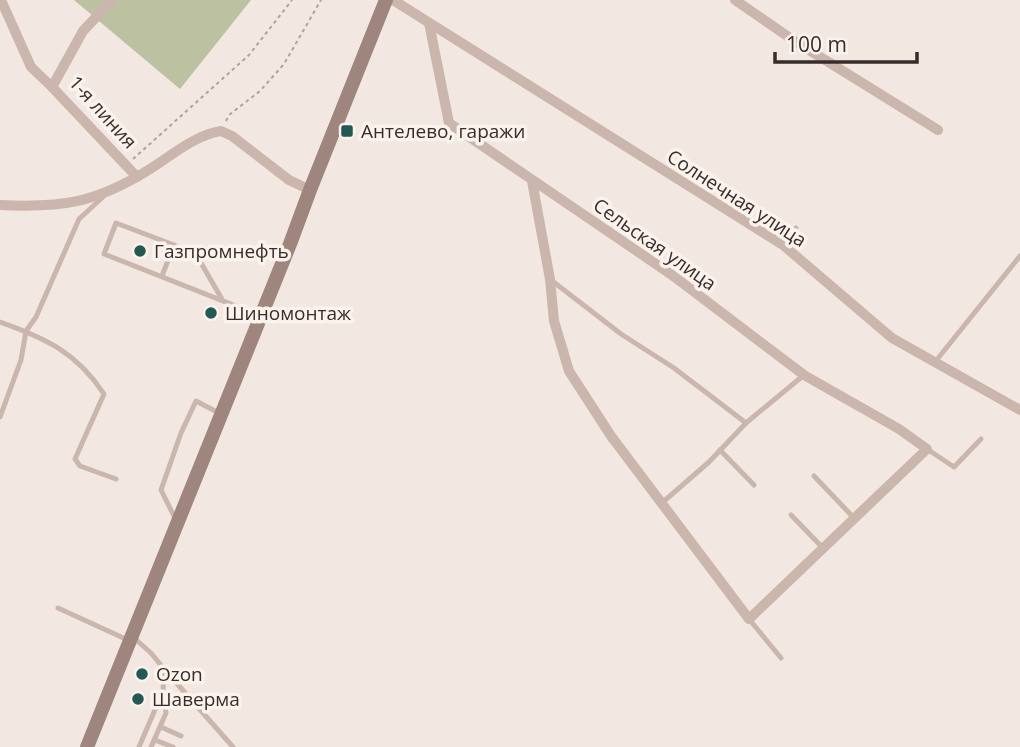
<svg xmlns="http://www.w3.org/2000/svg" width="1020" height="747" viewBox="0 0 1020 747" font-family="'Open Sans',sans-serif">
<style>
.green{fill:#bbc1a1}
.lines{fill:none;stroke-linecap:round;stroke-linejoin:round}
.path{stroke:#b6a097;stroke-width:2;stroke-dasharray:3.5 3.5;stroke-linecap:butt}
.service{stroke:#cab6ad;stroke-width:5}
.minor{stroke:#cab6ad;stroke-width:10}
.secondary{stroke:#9e857e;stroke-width:14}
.poi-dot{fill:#235854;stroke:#faf2ed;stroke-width:2.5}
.labels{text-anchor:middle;stroke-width:7;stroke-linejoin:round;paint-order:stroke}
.street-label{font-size:19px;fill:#392d2b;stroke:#faf2ed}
.poi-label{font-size:19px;fill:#392d2b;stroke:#faf2ed;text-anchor:start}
</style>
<rect width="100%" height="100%" fill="#f2e7e1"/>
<polygon class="green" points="74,0 251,0 180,89"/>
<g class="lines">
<g class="path">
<polyline points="226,121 229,115 260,91 284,64 321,0"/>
<polyline points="133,159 249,55 292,0"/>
</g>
<g class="service">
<polyline points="783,245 796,228"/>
<polyline points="162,276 174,245"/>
<polyline points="551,280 621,334 674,368 746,423"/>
<polyline points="223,301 201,263 174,245 116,223 104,254 261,316"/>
<path d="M0,322c46,16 77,31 104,72l-29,65 5,7 36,13"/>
<polyline points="935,362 1020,256"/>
<polyline points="0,417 21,360 26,331 36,317 79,219 103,197"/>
<polyline points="927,449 954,467 981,439"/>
<polyline points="720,450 754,485"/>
<polyline points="814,476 854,518"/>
<polyline points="663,502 709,462 746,423 804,375"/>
<polyline points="791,515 823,548"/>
<polyline points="176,520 161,490 181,433 196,401 219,413"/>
<polyline points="58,608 130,641"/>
<polyline points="749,619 781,658"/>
<polyline points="134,638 151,653 164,669 163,691 139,747"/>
<polyline points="164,669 233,747"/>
<polyline points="161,727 181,736"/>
<polyline points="155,740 173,747"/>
<polyline points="151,747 166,713 163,691"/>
</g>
<g class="minor">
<polyline points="1,0 31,67 52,87"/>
<polyline points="112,0 83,31 52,87 137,177"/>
<polyline points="393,0 783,245 892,338 1020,410"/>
<polyline points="735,0 793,40 938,130"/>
<polyline points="429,23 449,123 672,275 804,375 899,429 927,449 749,619 611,436 569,371 554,321 550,279 532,181"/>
<path d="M0,205c62,3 96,-2 150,-36 22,-14 45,-34 71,-38l11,5 57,44 21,10"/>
</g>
<polyline class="secondary" points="87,747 290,244 310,190 386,0"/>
</g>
<g class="poi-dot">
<rect x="340" y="124" width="14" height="14" rx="3.5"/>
<circle cx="140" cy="251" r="7"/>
<circle cx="211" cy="313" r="7"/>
<circle cx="142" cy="674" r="7"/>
<circle cx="138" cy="699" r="7"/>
</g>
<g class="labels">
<g class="street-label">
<text transform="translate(103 112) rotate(48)" y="7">1-я линия</text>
<text transform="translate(737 198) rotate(33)" y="7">Солнечная улица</text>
<text transform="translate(655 244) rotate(35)" y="7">Сельская улица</text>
</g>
<g class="poi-label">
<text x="361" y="138">Антелево, гаражи</text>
<text x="154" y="258">Газпромнефть</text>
<text x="225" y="320">Шиномонтаж</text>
<text x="156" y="681">Ozon</text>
<text x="152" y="706">Шаверма</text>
</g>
</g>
<path d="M775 52v10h142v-10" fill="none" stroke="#392d2b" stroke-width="3.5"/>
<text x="786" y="52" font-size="21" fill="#392d2b" stroke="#faf2ed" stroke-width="5" paint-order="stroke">100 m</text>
</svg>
